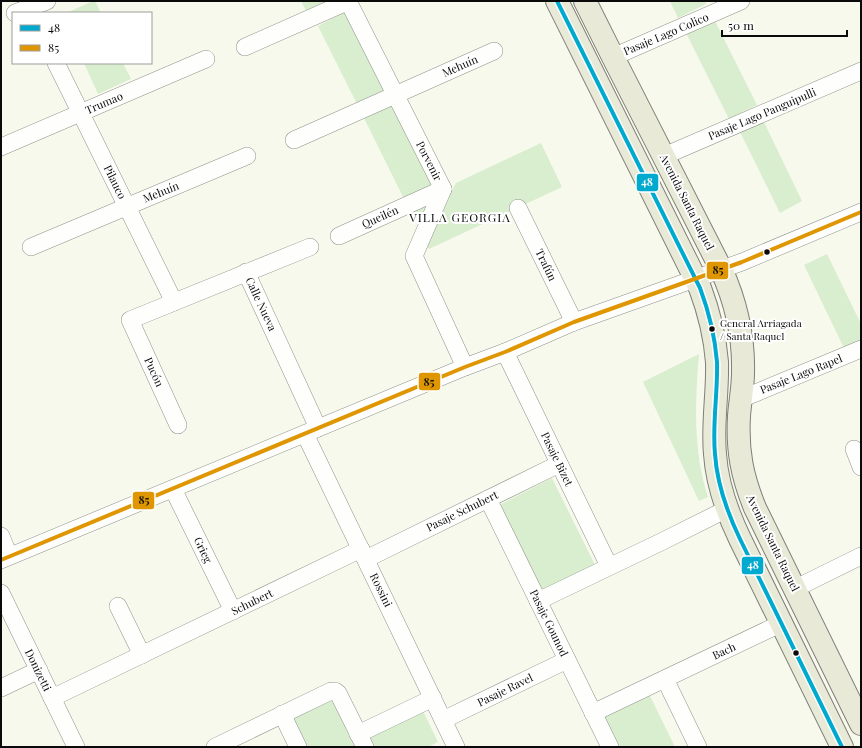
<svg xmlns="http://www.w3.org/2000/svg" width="862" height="748" viewBox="0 0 862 748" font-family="'Playfair Display',serif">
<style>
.green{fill:#d8eece}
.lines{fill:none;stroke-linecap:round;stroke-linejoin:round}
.minor-casing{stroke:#91928c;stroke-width:18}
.major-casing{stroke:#7e7f7a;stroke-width:24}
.minor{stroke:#fefefc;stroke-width:17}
.major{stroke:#e8ead7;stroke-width:22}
.bus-1-casing{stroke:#fff;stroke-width:7}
.bus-2-casing{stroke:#fff;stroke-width:7}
.bus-1{stroke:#00a9ce;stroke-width:4}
.bus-2{stroke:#df9601;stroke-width:4}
.bus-dot{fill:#0a0a0a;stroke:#fff;stroke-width:1.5}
.labels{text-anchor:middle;stroke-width:4;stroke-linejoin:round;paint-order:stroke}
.bus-label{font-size:10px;fill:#0a0a0a;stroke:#fff;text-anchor:start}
.street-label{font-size:11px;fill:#0a0a0a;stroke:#fff}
.neighbourhood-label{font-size:12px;letter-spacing:1px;fill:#0a0a0a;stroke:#fff}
.line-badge{stroke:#fff;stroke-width:1.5}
.badge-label{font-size:11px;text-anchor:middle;font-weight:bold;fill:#fff}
.pale-badge-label{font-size:11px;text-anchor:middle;font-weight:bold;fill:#111}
</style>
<rect width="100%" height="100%" fill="#f8f9ed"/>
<g class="green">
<polygon points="93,1 95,1 101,13 66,13"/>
<polygon points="301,1 331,1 307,13"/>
<polygon points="670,1 705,1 706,4 678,18"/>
<polygon points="347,11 386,90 357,104 318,26"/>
<polygon points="714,19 757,105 729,119 686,33"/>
<polygon points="84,63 123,63 131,79 98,94"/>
<polygon points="391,99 435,188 429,209 413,217 362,114"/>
<polygon points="762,118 802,201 780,213 739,130"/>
<polygon points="541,143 562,187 429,249 425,242 456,183"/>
<polygon points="827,254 861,324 861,340 844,348 804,265"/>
<path d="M699,354c-4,48 -6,97 9,143l-9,4 -56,-119z"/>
<polygon points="552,478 595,565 542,591 499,505"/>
<polygon points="649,694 675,747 617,747 602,717"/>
<polygon points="334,697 359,747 303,747 289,718"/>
<polygon points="422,709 438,742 428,747 371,747 366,737"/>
</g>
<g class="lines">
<defs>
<g id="minor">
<polyline points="348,1 443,189 414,256 465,367"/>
<polyline points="15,13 47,1"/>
<polyline points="245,47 349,1"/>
<polyline points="613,57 741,1"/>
<polyline points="56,63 174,302"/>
<polyline points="294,140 494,51"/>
<polyline points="1,147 206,59"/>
<polyline points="664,156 861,71"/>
<polyline points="518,208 574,322"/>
<polyline points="339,236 443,189"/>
<polyline points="31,247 247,156"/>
<polyline points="246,272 318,428"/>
<polyline points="505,352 609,566"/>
<polyline points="741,399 861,349"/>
<polyline points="178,425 130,320 310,247"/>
<polyline points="305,434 456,747"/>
<polyline points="854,449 861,467"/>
<polyline points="173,489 233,611"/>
<polyline points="488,499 610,747"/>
<polyline points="1,536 9,556"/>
<polyline points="366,559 559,464"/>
<polyline points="1,560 465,367 505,352 574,322 675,286 742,262 861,212"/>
<polyline points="794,589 861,556"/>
<polyline points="1,593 76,747"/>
<polyline points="538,601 663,541 727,509"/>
<polyline points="118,606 142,655"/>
<polyline points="665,679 698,747"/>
<polyline points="1,688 39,670"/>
<polyline points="52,698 361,549"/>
<polyline points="593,713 782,623"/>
<polyline points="282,714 298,747"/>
<polyline points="443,720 567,660"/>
<polyline points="358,734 433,698"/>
<polyline points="215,747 331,691 335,691 338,693 365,747"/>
</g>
<g id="major">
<path d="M557,1l143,287c9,24 15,49 17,74 1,31 -5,62 -2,92 2,30 12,58 25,85l102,208"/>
<path d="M585,1l28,56 108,212c15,33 23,68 22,104 0,14 -3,29 -4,43 -2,35 3,60 16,92l106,216"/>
</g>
</defs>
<use href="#minor" class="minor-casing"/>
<use href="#major" class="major-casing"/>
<use href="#minor" class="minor"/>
<use href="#major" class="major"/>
<defs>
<path id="bus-1" d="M557,1l143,287c9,24 15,49 17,74 1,31 -5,62 -2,92 2,30 12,58 25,85l102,208"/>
<polyline id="bus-2" points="1,560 465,367 505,352 574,322 675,286 742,262 861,212"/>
</defs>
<use href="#bus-1" class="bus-1-casing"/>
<use href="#bus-2" class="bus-2-casing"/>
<use href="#bus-1" class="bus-1"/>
<use href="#bus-2" class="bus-2"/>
</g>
<g class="bus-dot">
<circle cx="767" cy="252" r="3.5"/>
<circle cx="712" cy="329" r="3.5"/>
<circle cx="796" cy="653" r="3.5"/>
</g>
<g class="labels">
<g class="bus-label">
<text x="720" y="327">General Arriagada<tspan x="720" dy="13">/ Santa Raquel</tspan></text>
</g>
<g class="street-label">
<text transform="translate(666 34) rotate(-23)" y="4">Pasaje Lago Colico</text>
<text transform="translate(460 66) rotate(-24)" y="4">Mehuín</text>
<text transform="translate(104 103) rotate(-23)" y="4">Trumao</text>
<text transform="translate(762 114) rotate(-23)" y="4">Pasaje Lago Panguipulli</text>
<text transform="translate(429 161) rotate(63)" y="4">Porvenir</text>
<text transform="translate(115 182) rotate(64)" y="4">Pilauco</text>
<text transform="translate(161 192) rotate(-22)" y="4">Mehuín</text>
<text transform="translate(687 202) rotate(63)" y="4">Avenida Santa Raquel</text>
<text transform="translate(380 217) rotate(-24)" y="4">Queilén</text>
<text transform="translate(546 265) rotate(64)" y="4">Trafún</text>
<text transform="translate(261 304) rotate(65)" y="4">Calle Nueva</text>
<text transform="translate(154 372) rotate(66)" y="4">Pucón</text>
<text transform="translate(801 374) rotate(-22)" y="4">Pasaje Lago Rapel</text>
<text transform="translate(557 459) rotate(64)" y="4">Pasaje Bizet</text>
<text transform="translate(462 511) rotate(-26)" y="4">Pasaje Schubert</text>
<text transform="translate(773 543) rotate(64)" y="4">Avenida Santa Raquel</text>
<text transform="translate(203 550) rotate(64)" y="4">Grieg</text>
<text transform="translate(381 590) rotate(64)" y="4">Rossini</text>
<text transform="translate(252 602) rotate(-26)" y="4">Schubert</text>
<text transform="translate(549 623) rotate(64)" y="4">Pasaje Gounod</text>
<text transform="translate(724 651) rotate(-25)" y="4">Bach</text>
<text transform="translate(38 670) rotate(64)" y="4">Donizetti</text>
<text transform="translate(505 690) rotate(-26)" y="4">Pasaje Ravel</text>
</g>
<g class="neighbourhood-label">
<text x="460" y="222">VILLA GEORGIA</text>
</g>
</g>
<g class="line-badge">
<rect x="636" y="173" width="23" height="19" rx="4" fill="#00a9ce"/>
<rect x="706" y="261" width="23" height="19" rx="4" fill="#df9601"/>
<rect x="418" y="372" width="23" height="19" rx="4" fill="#df9601"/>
<rect x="132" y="491" width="23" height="19" rx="4" fill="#df9601"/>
<rect x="741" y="556" width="23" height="19" rx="4" fill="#00a9ce"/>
</g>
<g class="badge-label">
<text x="647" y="186">48</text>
<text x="753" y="569">48</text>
</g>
<g class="pale-badge-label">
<text x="718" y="274">85</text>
<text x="429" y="386">85</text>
<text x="144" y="504">85</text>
</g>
<rect width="862" height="748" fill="none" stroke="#0a0a0a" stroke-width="4"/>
<rect x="12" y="12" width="140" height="52" fill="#ffffff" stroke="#9d9d9d"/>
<rect x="20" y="25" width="20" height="6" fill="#00a9ce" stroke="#9d9d9d"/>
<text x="48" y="32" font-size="12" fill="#0a0a0a">48</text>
<rect x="20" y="45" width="20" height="6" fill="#df9601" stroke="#9d9d9d"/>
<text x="48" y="52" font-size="12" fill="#0a0a0a">85</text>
<path d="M722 30v6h125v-6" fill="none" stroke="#0a0a0a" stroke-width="2"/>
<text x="728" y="30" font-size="12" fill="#0a0a0a" stroke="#ffffff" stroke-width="3" paint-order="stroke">50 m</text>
</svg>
